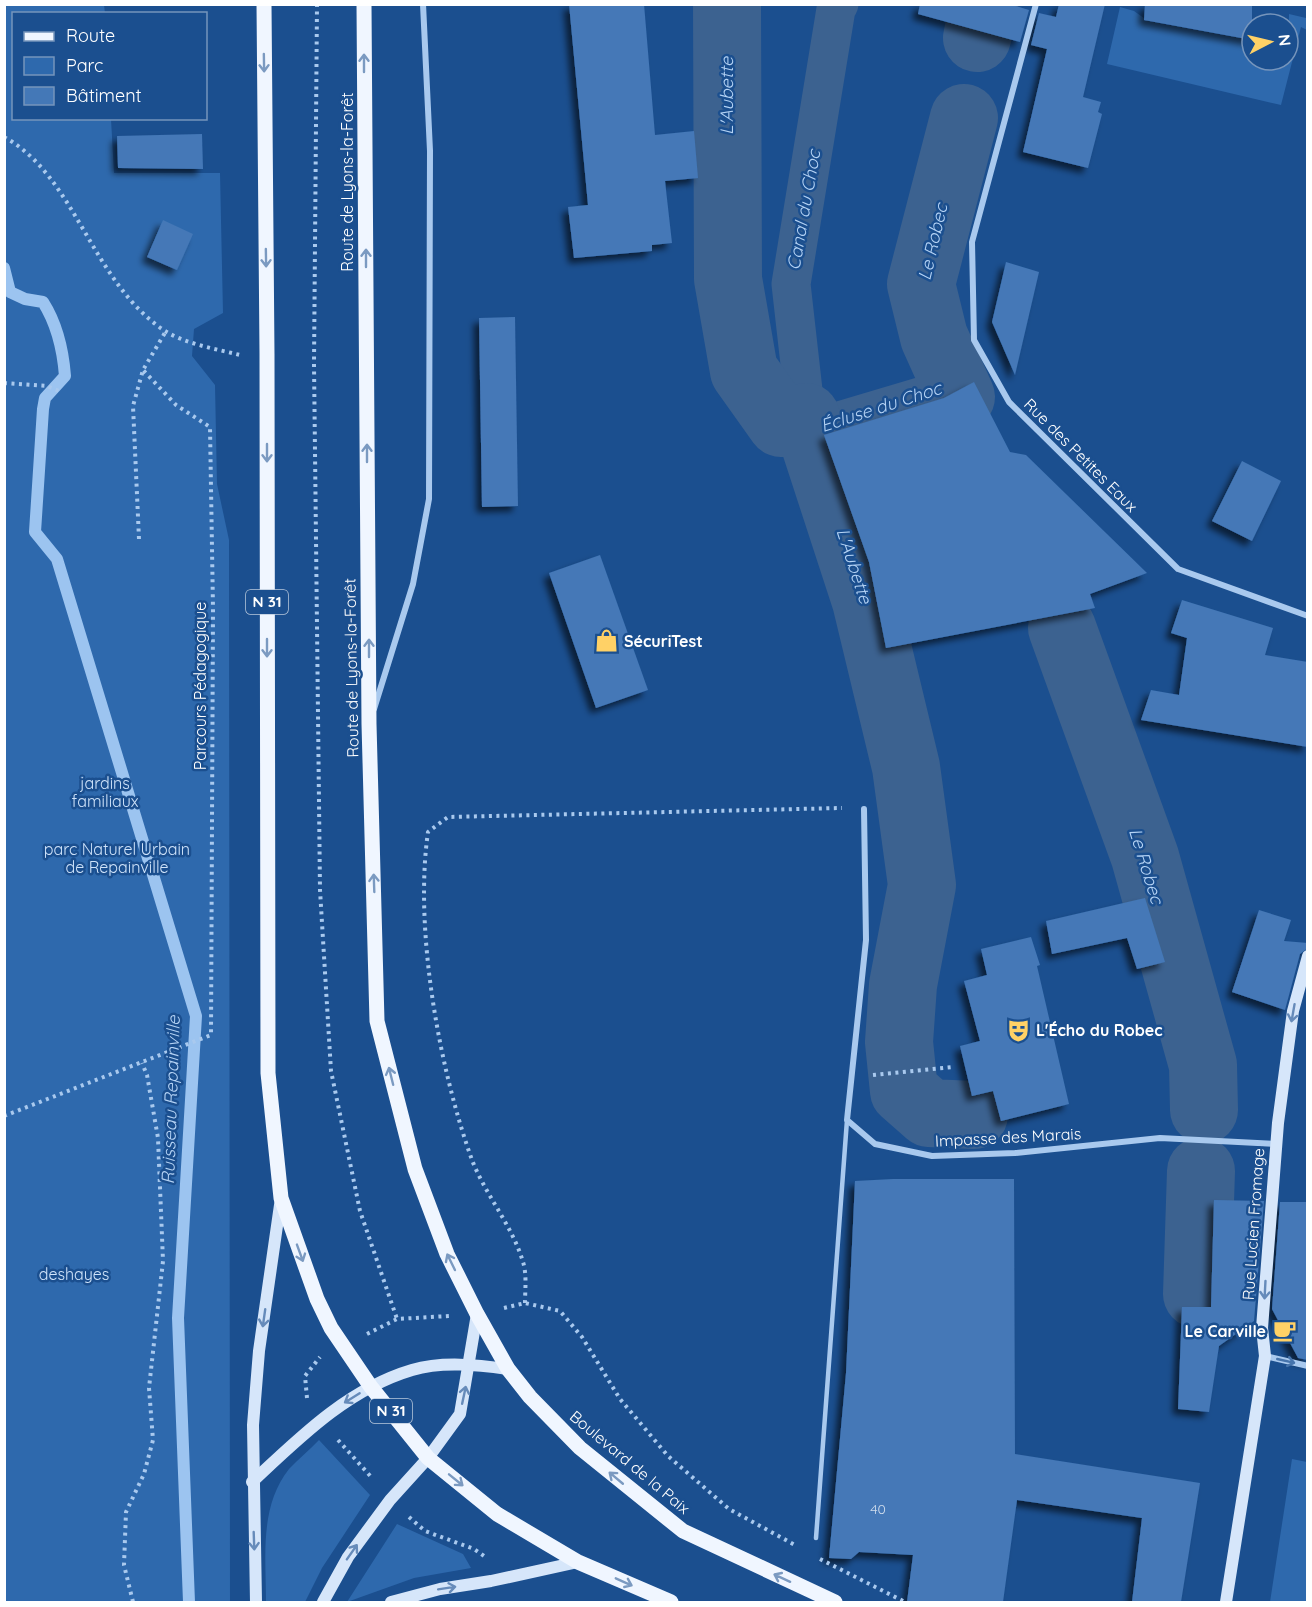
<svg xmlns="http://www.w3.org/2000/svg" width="1312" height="1607" viewBox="0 0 1312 1607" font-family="Quicksand,sans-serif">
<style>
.green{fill:#2e69ad}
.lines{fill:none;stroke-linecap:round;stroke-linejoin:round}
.stream{stroke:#9cc4f0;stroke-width:12}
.canal{stroke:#3c6290;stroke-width:39}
.river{stroke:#3c6290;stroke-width:68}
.building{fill:#4478b7;filter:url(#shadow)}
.path{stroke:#a9c9ee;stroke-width:4;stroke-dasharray:3 4.5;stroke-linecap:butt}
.lane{stroke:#a9c9ee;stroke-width:4.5}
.street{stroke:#a9c9ee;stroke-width:6}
.secondary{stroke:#d6e6fa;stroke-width:12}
.primary{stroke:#f0f6ff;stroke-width:15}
.oneway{stroke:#7b9ac1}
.oneway2{stroke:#668bba}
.oneway3{stroke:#4674ac}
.labels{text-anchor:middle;stroke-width:5;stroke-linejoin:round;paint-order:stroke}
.number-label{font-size:14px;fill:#d0dded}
.shield{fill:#1b4f8f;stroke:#bbcadd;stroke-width:1.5}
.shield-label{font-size:15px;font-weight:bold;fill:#fff}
.street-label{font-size:16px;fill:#fff;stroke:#1b4f8f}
.poi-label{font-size:16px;font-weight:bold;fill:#fff;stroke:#1b4f8f;text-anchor:start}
.park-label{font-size:16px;fill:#cfe3fa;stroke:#1b4f8f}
.water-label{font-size:18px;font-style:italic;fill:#b5d3f5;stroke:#1b4f8f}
</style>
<defs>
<filter id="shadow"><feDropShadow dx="-5.5" dy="5.5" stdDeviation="3" flood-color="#0009"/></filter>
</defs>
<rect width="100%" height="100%" fill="#1b4f8f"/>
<g class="green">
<polygon points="5,5 104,5 105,13 14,14 14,118 111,119 114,173 220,173 223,313 194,329 192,356 215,385 217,484 229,540 230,1602 5,1602"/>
<polygon points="1120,7 1134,11 1148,21 1252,40 1252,60 1288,60 1289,14 1306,18 1307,13 1307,30 1301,27 1281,105 1107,64"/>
<path d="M319,1440l51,55 -48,73 -17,34h-39c0,-45 -7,-95 23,-133 9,-10 21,-19 30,-29z"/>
<polygon points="1292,1459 1307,1462 1307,1602 1270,1602"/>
<polygon points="397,1524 463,1554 471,1568 414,1578 347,1602"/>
</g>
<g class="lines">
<path class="stream" d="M4,268l6,24 15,7 18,3c14,22 20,48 22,74l-20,22 -2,11 -8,123 22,27 139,457 -18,302 11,284"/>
<g class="canal">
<polyline points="806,417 791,284 836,9 839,4"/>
<polyline points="809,430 940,391 953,384"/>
</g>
<g class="river">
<polyline points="727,4 728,279 744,371 781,423 806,417 866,601 906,767 922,885 903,985 899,1042 904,1091 929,1113 974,1115"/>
<polyline points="977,38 984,4"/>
<polyline points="961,397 934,337 921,284 964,118"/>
<polyline points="1062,628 1145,857 1203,1065 1204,1110"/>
<polyline points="1197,1294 1201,1171"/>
</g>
</g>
<g class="building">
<polygon points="569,4 644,4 655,135 694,131 698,178 665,181 672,243 652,245 652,251 574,258 568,207 588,205"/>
<polygon points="920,4 1009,4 1029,10 1020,42 918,14"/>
<polygon points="1059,4 1105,4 1083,97 1101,102 1098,112 1102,114 1088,168 1023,152 1047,49 1031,45 1039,13 1056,17"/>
<polygon points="1145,4 1252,4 1252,40 1144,20"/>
<polygon points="202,134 203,169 118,168 117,136"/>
<polygon points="163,220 193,234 177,270 147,257"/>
<polygon points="1006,262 1039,272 1015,375 992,322"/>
<polygon points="515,317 518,506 482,507 479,318"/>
<polygon points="974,382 1010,452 1026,455 1147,573 1090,594 1095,608 886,648 869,562 824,435 944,398"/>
<polygon points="1242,461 1281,481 1252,541 1212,521"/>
<polygon points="600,555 648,690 596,708 549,573"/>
<polygon points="1182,600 1273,628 1265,655 1308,662 1308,747 1141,720 1151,690 1179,695 1187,638 1171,633"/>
<polygon points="1145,898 1165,962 1137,969 1127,938 1052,954 1046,921"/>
<polygon points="1259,910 1291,920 1284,941 1308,943 1308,948 1300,954 1285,1010 1232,992"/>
<polygon points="1031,937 1040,965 1037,966 1069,1104 1001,1121 993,1091 972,1096 960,1046 980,1041 964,981 987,975 981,949"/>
<polygon points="893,1179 1014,1179 1015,1454 1200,1483 1181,1602 1132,1602 1142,1518 1017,1500 1003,1602 907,1602 913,1555 859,1552 851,1559 829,1558 846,1373 855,1181"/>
<polygon points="1214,1200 1264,1201 1254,1321 1219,1346 1209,1412 1178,1409 1182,1307 1211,1307"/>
<polygon points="1280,1202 1308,1202 1308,1360 1298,1358 1272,1309"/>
</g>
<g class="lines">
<g class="path">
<polyline points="317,4 314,364 320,890 331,1071 360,1211 397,1319"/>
<path d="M4,137c72,39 87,145 161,194 21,13 51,18 75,24"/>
<polyline points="4,383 47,386 59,391"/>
<polyline points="139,539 133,406 143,370 166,331"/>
<polyline points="873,1075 953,1067"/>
<polyline points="4,1116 211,1035 213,609 210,427 176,405 143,370"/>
<path d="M525,1303c0,-12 2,-29 -2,-41 -10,-35 -38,-68 -51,-102 -33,-92 -58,-231 -44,-328l20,-15 394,-9"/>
<polyline points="504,1308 525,1303 560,1311 582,1337 620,1399 668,1456 729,1509 795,1545"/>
<polyline points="367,1334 397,1319 449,1316"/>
<polyline points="307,1398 305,1376 320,1357"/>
<polyline points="338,1440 373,1479"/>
<polyline points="409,1517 425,1531 474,1549 484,1556"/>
<polyline points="820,1559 905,1602"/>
<polyline points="133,1602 124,1565 126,1512 144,1474 153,1440 149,1388 163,1261 158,1138 147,1075 142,1063"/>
</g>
<polyline class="lane" points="816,1538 847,1120"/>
<g class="street">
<polyline points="1036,4 972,242 974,340 1009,402 1178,569 1308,616"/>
<polyline points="374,709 413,584 429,499 430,151 423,4"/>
<polyline points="864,809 866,940 847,1120 875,1144 932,1156 1015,1153 1160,1138 1276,1144"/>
<polyline points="1265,1356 1308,1366"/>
</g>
<g class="secondary">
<path d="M252,1482c48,-45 96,-93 160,-112 30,-9 66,-5 96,-1"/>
<polyline points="256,1602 253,1425 259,1351 281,1198"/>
<polyline points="323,1602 348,1557 390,1500 428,1458 460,1414 477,1314"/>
<polyline points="391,1602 440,1589 491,1581 578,1562"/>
<polyline points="1226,1602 1265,1356 1262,1328 1278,1123 1293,1011 1308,956"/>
</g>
<g class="primary">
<polyline points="264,4 267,354 268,1073 281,1198 317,1299 331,1328 371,1387 428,1458 497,1514 578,1562 671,1602"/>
<polyline points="364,4 369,724 377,1021 415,1169 447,1254 477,1314 508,1369 530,1397 580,1448 683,1531 835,1602"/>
</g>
</g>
<defs><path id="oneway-shaft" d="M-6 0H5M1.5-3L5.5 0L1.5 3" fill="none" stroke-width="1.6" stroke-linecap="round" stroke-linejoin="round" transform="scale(1.5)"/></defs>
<g class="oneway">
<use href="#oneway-shaft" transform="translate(264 63) rotate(89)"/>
<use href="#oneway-shaft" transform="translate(364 63) rotate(-90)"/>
<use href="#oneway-shaft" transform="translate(266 258) rotate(89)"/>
<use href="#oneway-shaft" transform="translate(366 258) rotate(-90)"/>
<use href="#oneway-shaft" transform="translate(267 453) rotate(90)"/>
<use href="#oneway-shaft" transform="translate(367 453) rotate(-90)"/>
<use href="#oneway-shaft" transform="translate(267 648) rotate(90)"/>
<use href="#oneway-shaft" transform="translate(369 648) rotate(-90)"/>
<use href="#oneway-shaft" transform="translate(374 883) rotate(-92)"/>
<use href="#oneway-shaft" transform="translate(391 1076) rotate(-104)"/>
<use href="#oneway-shaft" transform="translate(300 1253) rotate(70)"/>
<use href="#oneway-shaft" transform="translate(451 1262) rotate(-116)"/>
<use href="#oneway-shaft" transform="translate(616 1478) rotate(-140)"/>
<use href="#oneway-shaft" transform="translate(456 1480) rotate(39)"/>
<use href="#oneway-shaft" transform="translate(782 1578) rotate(-155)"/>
<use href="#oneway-shaft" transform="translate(624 1582) rotate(24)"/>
</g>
<g class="oneway2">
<use href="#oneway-shaft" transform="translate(1293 1013) rotate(100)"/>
<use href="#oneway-shaft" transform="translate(1265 1290) rotate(93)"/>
<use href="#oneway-shaft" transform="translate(264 1318) rotate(98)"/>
<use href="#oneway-shaft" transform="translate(464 1395) rotate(-78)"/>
<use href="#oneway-shaft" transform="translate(352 1398) rotate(148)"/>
<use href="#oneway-shaft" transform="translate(254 1541) rotate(88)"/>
<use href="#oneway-shaft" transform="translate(352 1552) rotate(-55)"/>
<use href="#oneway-shaft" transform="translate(447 1588) rotate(-9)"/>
</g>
<use class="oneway3" href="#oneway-shaft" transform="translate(1286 1361) rotate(13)"/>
<defs>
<symbol id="shop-bare" viewBox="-9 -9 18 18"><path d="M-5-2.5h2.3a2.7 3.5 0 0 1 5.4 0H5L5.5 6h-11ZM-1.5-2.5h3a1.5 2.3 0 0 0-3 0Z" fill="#ffd166" stroke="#1b4f8f" stroke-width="2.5" paint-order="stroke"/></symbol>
<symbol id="theatre-bare" viewBox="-9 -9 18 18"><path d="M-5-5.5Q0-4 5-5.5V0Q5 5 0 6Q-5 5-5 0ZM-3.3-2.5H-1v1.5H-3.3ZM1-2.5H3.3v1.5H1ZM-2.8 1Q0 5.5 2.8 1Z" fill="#ffd166" stroke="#1b4f8f" stroke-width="2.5" paint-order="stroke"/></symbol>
<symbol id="cafe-bare" viewBox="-9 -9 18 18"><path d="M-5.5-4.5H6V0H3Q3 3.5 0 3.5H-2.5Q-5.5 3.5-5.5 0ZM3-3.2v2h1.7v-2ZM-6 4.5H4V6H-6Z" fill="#ffd166" stroke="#1b4f8f" stroke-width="2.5" paint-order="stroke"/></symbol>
</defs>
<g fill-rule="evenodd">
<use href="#shop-bare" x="590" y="624" width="33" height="33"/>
<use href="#theatre-bare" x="1002" y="1014" width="33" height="33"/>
<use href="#cafe-bare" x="1268" y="1314" width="33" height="33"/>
</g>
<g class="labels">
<g class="number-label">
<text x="878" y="1514">40</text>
</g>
<g class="shield">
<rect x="246" y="590" width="42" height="24" rx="4.5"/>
<rect x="370" y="1399" width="42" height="24" rx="4.5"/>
</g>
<g class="shield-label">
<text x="267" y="607">N 31</text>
<text x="391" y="1416">N 31</text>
</g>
<g class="street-label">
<text transform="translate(347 182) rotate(-90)" y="6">Route de Lyons-la-Forêt</text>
<text transform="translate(1081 455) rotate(45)" y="6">Rue des Petites Eaux</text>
<text transform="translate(351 668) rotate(-91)" y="6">Route de Lyons-la-Forêt</text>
<text transform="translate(200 686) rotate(-90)" y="6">Parcours Pédagogique</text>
<text transform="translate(1008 1137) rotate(-3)" y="6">Impasse des Marais</text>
<text transform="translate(1253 1224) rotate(-86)" y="6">Rue Lucien Fromage</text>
<text transform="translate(630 1462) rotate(40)" y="6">Boulevard de la Paix</text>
</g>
<g class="poi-label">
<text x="624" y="647">SécuriTest</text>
<text x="1036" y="1036">L'Écho du Robec</text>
<text x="1266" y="1337" text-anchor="end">Le Carville</text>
</g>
<g class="park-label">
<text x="105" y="789">jardins<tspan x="105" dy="18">familiaux</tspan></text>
<text x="117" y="855">parc Naturel Urbain<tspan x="117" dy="18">de Repainville</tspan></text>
<text x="74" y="1280">deshayes</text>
</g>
<g class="water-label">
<text transform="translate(727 96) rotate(-90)" y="6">L'Aubette</text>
<text transform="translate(804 210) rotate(-80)" y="6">Canal du Choc</text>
<text transform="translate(933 242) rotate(-77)" y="6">Le Robec</text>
<text transform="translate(881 407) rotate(-18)" y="6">Écluse du Choc</text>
<text transform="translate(854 566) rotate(72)" y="6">L'Aubette</text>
<text transform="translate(1146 866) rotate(73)" y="6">Le Robec</text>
<text transform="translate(171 1100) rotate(-88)" y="6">Ruisseau Repainville</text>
</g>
</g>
<rect width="1312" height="1607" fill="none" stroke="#ffffff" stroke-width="12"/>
<rect x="12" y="12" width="195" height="108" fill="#1b4f8f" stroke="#7695bc" stroke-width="1.5"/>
<rect x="24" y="32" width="30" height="9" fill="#f0f6ff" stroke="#7695bc" stroke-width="1.5"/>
<text x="66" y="42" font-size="18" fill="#ffffff">Route</text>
<rect x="24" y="57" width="30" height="18" fill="#2e69ad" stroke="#7695bc" stroke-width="1.5"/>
<text x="66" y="72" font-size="18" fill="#ffffff">Parc</text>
<rect x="24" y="87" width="30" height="18" fill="#4478b7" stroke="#7695bc" stroke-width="1.5"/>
<text x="66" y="102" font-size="18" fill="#ffffff">Bâtiment</text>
<g transform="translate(1270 42) rotate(83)"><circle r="28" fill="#1b4f8f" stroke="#7695bc" stroke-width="1.5"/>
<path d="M0-4.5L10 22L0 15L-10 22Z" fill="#ffd166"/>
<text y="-9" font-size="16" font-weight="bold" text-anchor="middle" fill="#ffffff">N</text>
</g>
</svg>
